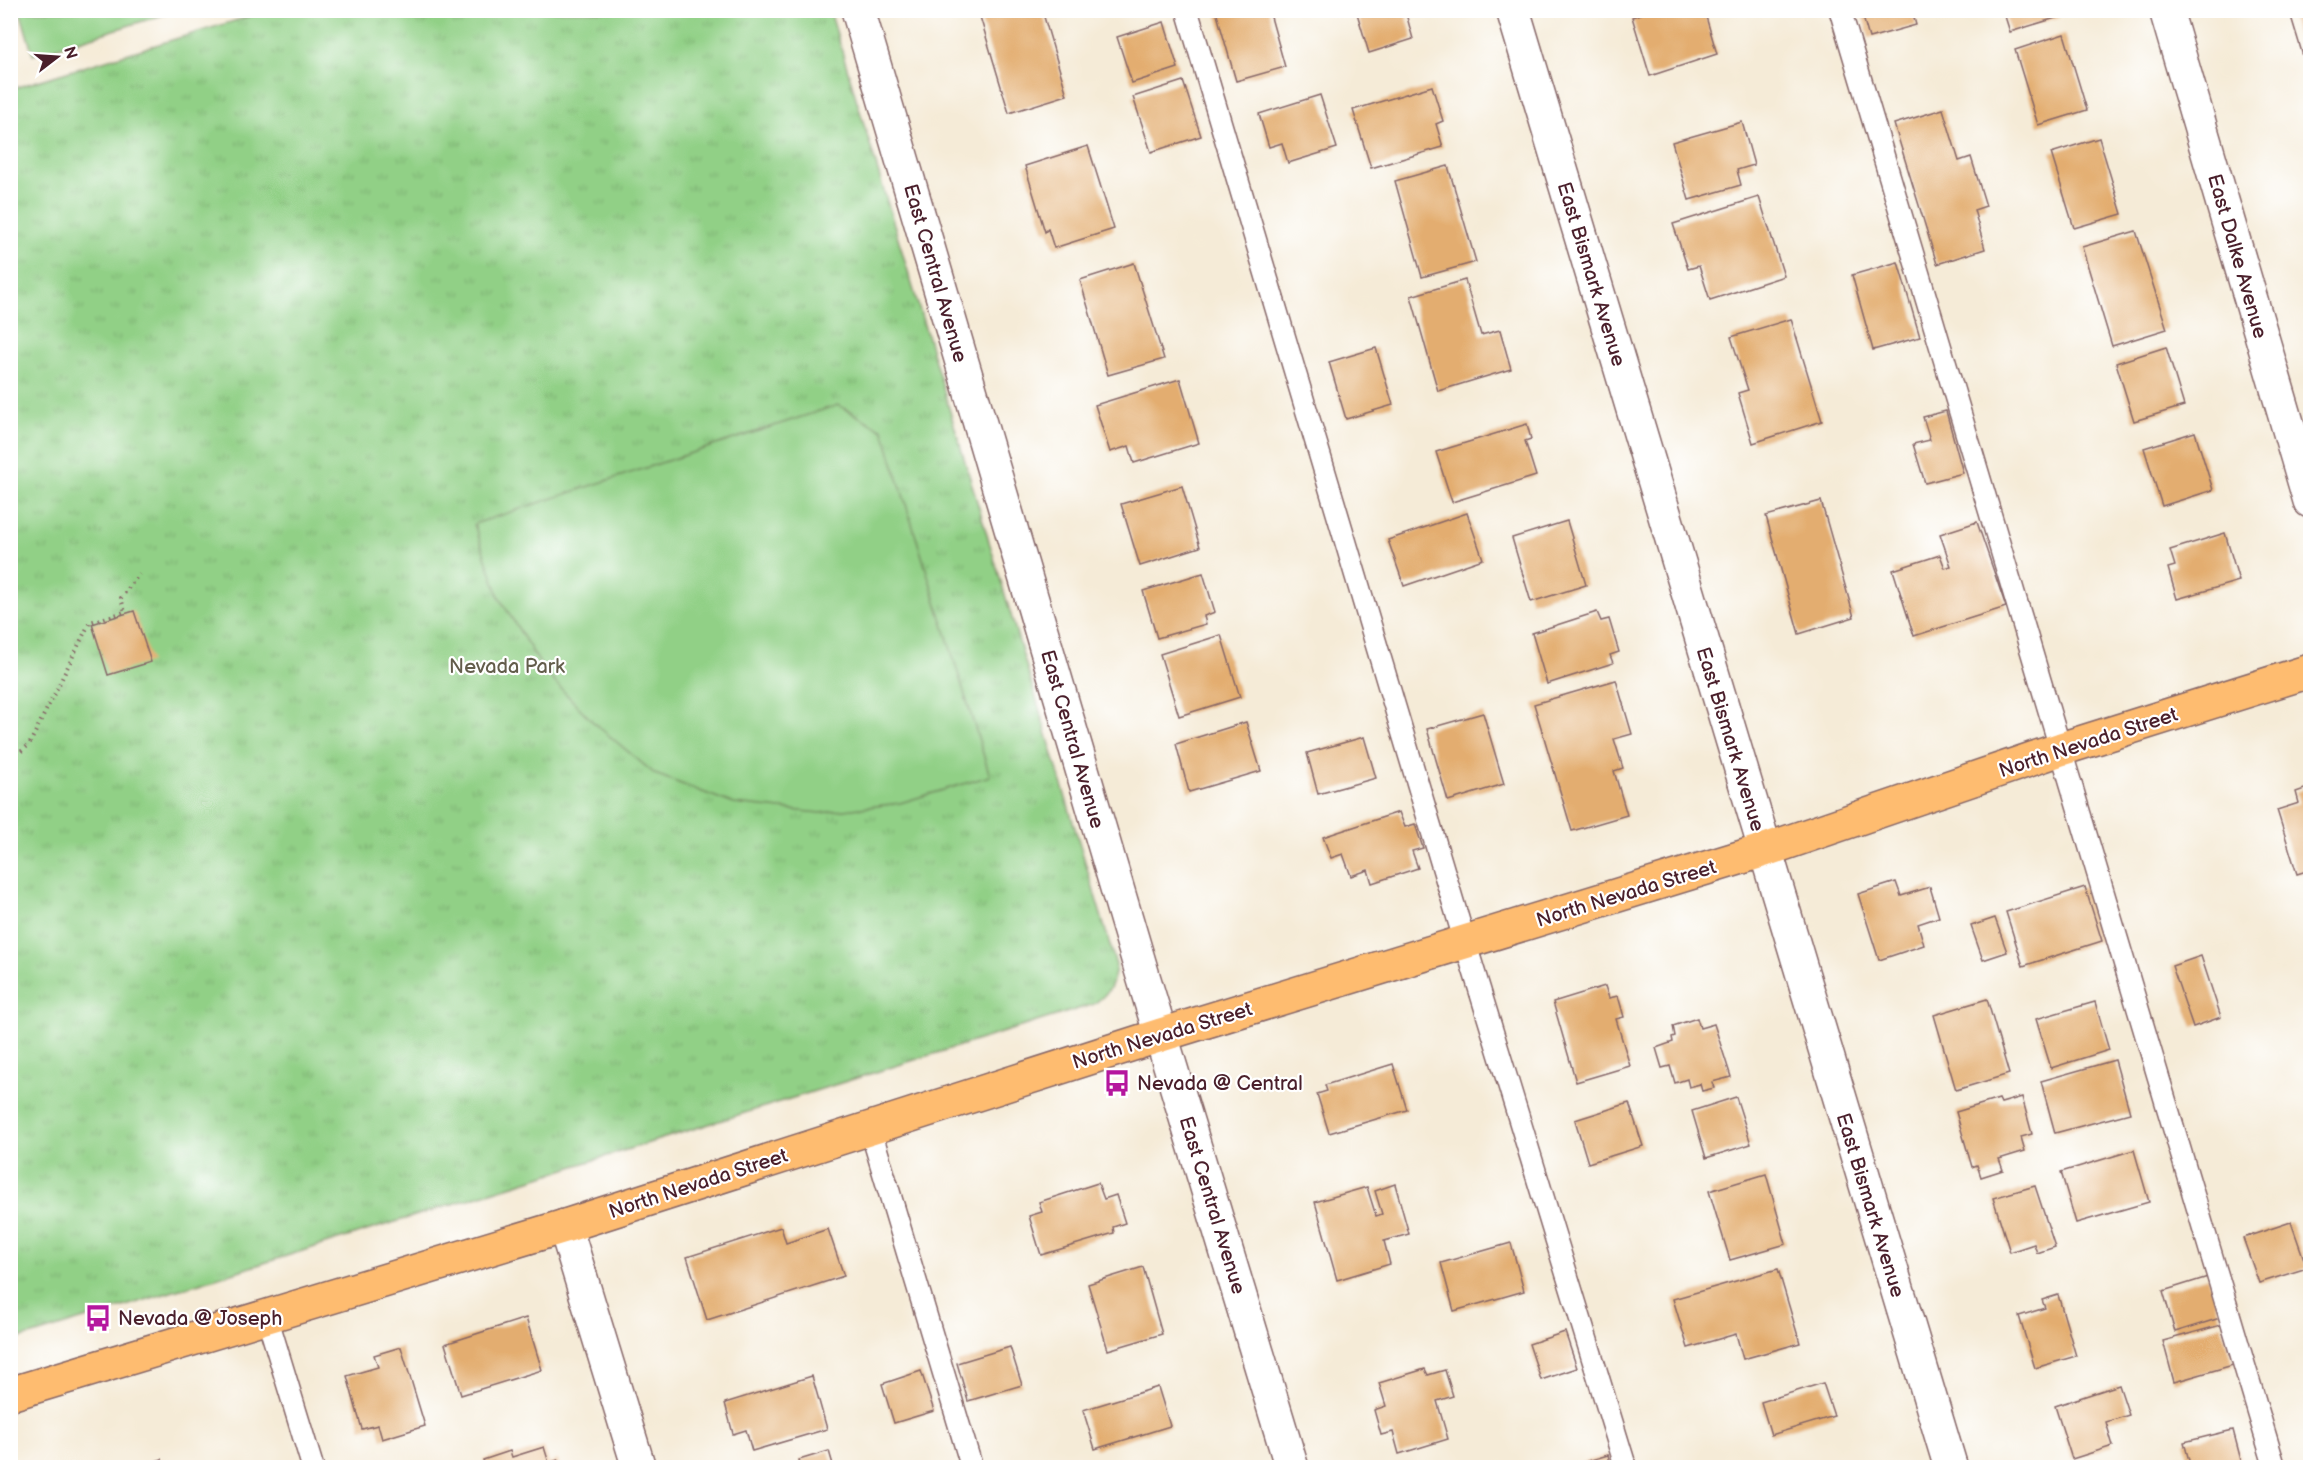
<svg xmlns="http://www.w3.org/2000/svg" width="2321" height="1478" viewBox="0 0 2321 1478" font-family="'Balsamiq Sans',sans-serif">
<style>
.park{fill:url(#park-tufts);stroke:#6e7858;stroke-width:1.5}
.garden{fill:#91d086;stroke:#6e7858;stroke-width:1.5}
.building{fill:#e3ad70}
.lines{fill:none;stroke-linecap:round;stroke-linejoin:round}
.service-casing{stroke:#866667;stroke-width:24}
.minor-casing{stroke:#866667;stroke-width:36}
.primary-casing{stroke:#866667;stroke-width:36}
.path{stroke:#866667;stroke-width:4;stroke-dasharray:1.5 4.5;stroke-linecap:butt}
.service{stroke:#fff;stroke-width:21}
.minor{stroke:#fff;stroke-width:33}
.primary{stroke:#febc70;stroke-width:33}
.labels{text-anchor:middle;stroke-width:4.5;stroke-linejoin:round;paint-order:stroke}
.street-label{font-size:20px;fill:#4a1f2b;stroke:#fff}
.park-label{font-size:20px;fill:#635d4b;stroke:#fff}
.poi-label{font-size:20px;fill:#4a1f2b;stroke:#fff;text-anchor:start}
</style>
<defs>
<pattern id="park-tufts" width="24" height="20" patternUnits="userSpaceOnUse" patternTransform="scale(1.5)"><rect width="24" height="20" fill="#91d086"/><path d="M3 7l-1-3M5 7V3M7 7l1-3M15 17l-1-3M17 17v-4M19 17l1-3" fill="none" stroke="#7fb274"/></pattern>
</defs>
<rect width="100%" height="100%" fill="#fff"/>
<filter id="ink" filterUnits="userSpaceOnUse"><feTurbulence type="fractalNoise" baseFrequency=".0167" numOctaves="2"/><feDisplacementMap in="SourceGraphic" scale="12" xChannelSelector="R" yChannelSelector="G"/><feConvolveMatrix kernelMatrix="1 2 1 2 8 2 1 2 1" color-interpolation-filters="sRGB"/></filter>
<filter id="wash" filterUnits="userSpaceOnUse"><feTurbulence type="fractalNoise" baseFrequency=".008" numOctaves="4" result="noise"/><feDisplacementMap in="SourceGraphic" scale="24" xChannelSelector="R" yChannelSelector="G"/><feGaussianBlur stdDeviation="1.35" result="paint"/><feColorMatrix in="noise" values="0 0 0 0 0 0 0 0 0 0 0 0 0 0 0 0 0 1.4 0 .05"/><feComposite in="paint" operator="in"/></filter>
<g filter="url(#wash)">
<rect width="100%" height="100%" fill="#f5ebd7"/>
<path class="park" d="M267,11h563l286,954c-2,20 -6,27 -22,39l-1061,331 -22,5v-1251z"/>
<g class="garden">
<polygon points="165,10 166,14 33,55 20,11"/>
<polygon points="838,405 883,430 990,776 900,803 820,813 734,804 655,774 594,723 545,672 500,599 474,524"/>
</g>
<g id="blocks">
<g class="building">
<polygon points="978,10 1042,10 1067,95 1009,113"/>
<polygon points="1269,10 1285,67 1236,81 1216,11"/>
<polygon points="1356,10 1405,10 1413,39 1369,53"/>
<polygon points="1651,10 1704,10 1717,54 1650,76 1632,17"/>
<polygon points="1861,10 1912,10 1916,25 1869,38"/>
<polygon points="2003,10 2057,10 2059,17 2010,32"/>
<polygon points="2289,10 2310,10 2310,79"/>
<polygon points="1164,22 1178,68 1132,83 1117,37"/>
<polygon points="2064,34 2087,110 2038,125 2015,50"/>
<polygon points="1183,81 1201,136 1151,152 1133,97"/>
<polygon points="1432,86 1443,121 1436,124 1443,147 1371,168 1353,110"/>
<polygon points="1320,95 1337,148 1288,163 1282,143 1269,147 1259,114"/>
<polygon points="1943,109 1959,161 1971,157 1986,206 1974,210 1985,249 1937,264 1894,124"/>
<polygon points="1742,122 1754,165 1737,170 1741,185 1689,200 1672,142"/>
<polygon points="2099,138 2122,214 2074,228 2051,153"/>
<polygon points="1088,146 1114,229 1054,248 1048,229 1045,232 1025,166"/>
<polygon points="1448,166 1476,262 1422,277 1395,181"/>
<polygon points="1759,197 1784,276 1710,300 1699,266 1688,269 1673,224"/>
<polygon points="2136,231 2167,329 2112,346 2082,247"/>
<polygon points="1898,262 1920,337 1873,350 1852,275"/>
<polygon points="1134,263 1164,359 1108,375 1080,280"/>
<polygon points="1465,280 1481,335 1500,330 1511,369 1438,391 1411,296"/>
<polygon points="1791,319 1822,421 1753,443 1738,393 1748,390 1731,337"/>
<polygon points="2166,347 2184,406 2134,421 2116,363"/>
<polygon points="1376,348 1393,405 1346,419 1329,362"/>
<polygon points="1180,379 1199,443 1134,463 1129,446 1110,452 1095,405"/>
<polygon points="1946,411 1963,473 1925,483 1913,444 1930,440 1923,417"/>
<polygon points="1527,424 1531,439 1525,441 1536,476 1452,502 1436,452"/>
<polygon points="2195,432 2213,490 2162,506 2144,448"/>
<polygon points="1182,486 1200,547 1140,566 1121,504"/>
<polygon points="1821,501 1854,617 1799,634 1766,516"/>
<polygon points="1467,513 1483,559 1404,586 1388,540"/>
<polygon points="1567,521 1586,585 1531,602 1512,538"/>
<polygon points="1977,522 2006,607 1914,636 1893,570 1940,555 1945,568 1951,566 1940,534"/>
<polygon points="2225,533 2239,581 2177,599 2168,568 2175,566 2170,550"/>
<polygon points="1203,573 1215,612 1204,616 1206,624 1157,638 1143,591"/>
<polygon points="134,611 151,662 108,675 92,624"/>
<polygon points="1597,612 1601,621 1609,619 1619,652 1610,655 1613,663 1547,684 1532,633"/>
<polygon points="1221,635 1240,697 1179,716 1160,654"/>
<polygon points="1616,680 1632,734 1614,739 1623,768 1614,771 1627,815 1572,831 1534,704"/>
<polygon points="1483,713 1504,784 1448,801 1427,729"/>
<polygon points="1246,722 1261,771 1189,792 1176,744"/>
<polygon points="1364,737 1376,778 1318,794 1307,753"/>
<polygon points="2310,787 2310,870 2297,874 2277,810 2299,803 2296,792"/>
<polygon points="1399,812 1405,827 1415,824 1423,848 1412,851 1418,868 1372,883 1368,870 1351,876 1343,854 1331,858 1323,837"/>
<polygon points="1896,882 1901,896 1930,887 1939,917 1918,924 1924,945 1879,960 1858,894"/>
<polygon points="2085,887 2102,941 2023,966 2006,912"/>
<polygon points="1995,918 2007,952 1983,960 1971,926"/>
<polygon points="2201,956 2221,1017 2193,1027 2172,966"/>
<polygon points="1605,986 1609,998 1618,996 1624,1017 1616,1019 1630,1066 1576,1082 1553,1002"/>
<polygon points="1987,999 2009,1074 1956,1090 1934,1015"/>
<polygon points="2095,1002 2109,1050 2051,1068 2036,1019"/>
<polygon points="1697,1018 1700,1028 1714,1024 1731,1077 1712,1082 1714,1088 1702,1091 1700,1084 1689,1087 1687,1079 1675,1083 1670,1066 1662,1068 1656,1048 1673,1042 1672,1037 1675,1036 1673,1026"/>
<polygon points="2115,1060 2130,1113 2055,1133 2041,1081"/>
<polygon points="1393,1064 1407,1110 1329,1133 1317,1094 1327,1091 1325,1085"/>
<polygon points="1736,1097 1751,1144 1706,1158 1692,1111"/>
<polygon points="2022,1097 2032,1134 2021,1137 2025,1151 1999,1159 2003,1170 1981,1177 1977,1165 1972,1167 1956,1112 1999,1099 2001,1103"/>
<polygon points="1629,1103 1643,1146 1588,1163 1575,1120"/>
<polygon points="2134,1150 2149,1202 2076,1223 2061,1172"/>
<polygon points="1766,1174 1786,1244 1730,1260 1709,1191"/>
<polygon points="1098,1183 1104,1199 1116,1195 1125,1223 1113,1227 1114,1233 1041,1255 1029,1216 1042,1212 1039,1202"/>
<polygon points="1395,1184 1409,1234 1384,1241 1390,1264 1337,1280 1315,1202 1367,1187 1376,1216 1382,1214 1375,1191"/>
<polygon points="2035,1186 2055,1247 2037,1253 2034,1244 2010,1252 1993,1198"/>
<polygon points="2291,1222 2307,1268 2259,1283 2243,1238"/>
<polygon points="781,1227 786,1243 828,1229 844,1276 707,1320 687,1257"/>
<polygon points="1511,1243 1524,1291 1454,1311 1441,1263"/>
<polygon points="1143,1267 1162,1334 1108,1350 1088,1284"/>
<polygon points="1778,1269 1800,1343 1743,1359 1736,1334 1688,1348 1673,1299"/>
<polygon points="2208,1277 2220,1318 2175,1332 2163,1291"/>
<polygon points="2058,1295 2076,1356 2035,1368 2019,1316 2045,1308 2042,1300"/>
<polygon points="526,1318 542,1370 461,1395 445,1344"/>
<polygon points="2221,1325 2233,1365 2174,1382 2163,1341"/>
<polygon points="1565,1332 1577,1368 1541,1380 1529,1344"/>
<polygon points="401,1347 425,1426 382,1439 378,1425 362,1429 347,1376 378,1367 374,1355"/>
<polygon points="1010,1347 1022,1385 968,1401 957,1363"/>
<polygon points="1425,1369 1428,1375 1445,1370 1453,1396 1437,1401 1448,1439 1399,1454 1393,1432 1381,1435 1374,1410 1386,1406 1379,1383"/>
<polygon points="921,1371 934,1411 894,1423 882,1384"/>
<polygon points="812,1376 827,1429 752,1451 746,1430 733,1434 725,1403"/>
<polygon points="1823,1383 1834,1416 1771,1435 1761,1402"/>
<polygon points="2119,1385 2129,1415 2106,1422 2113,1446 2072,1459 2055,1406"/>
<polygon points="1158,1387 1170,1426 1095,1449 1083,1410"/>
<polygon points="2233,1430 2243,1468 2191,1468 2184,1442"/>
<polygon points="544,1447 549,1463 558,1460 560,1468 486,1468 483,1460 510,1451 512,1457"/>
<polygon points="829,1451 834,1468 790,1468 800,1464 799,1460"/>
<polygon points="1608,1455 1612,1468 1568,1468 1568,1467"/>
<polygon points="162,1459 164,1468 136,1468 136,1467"/>
</g>
</g>
</g>
<g filter="url(#ink)">
<use href="#blocks" fill-opacity="0" stroke="#866667" stroke-width="1.5"/>
<g class="lines">
<defs>
<g id="service">
<polyline points="1187,10 1465,942 1626,1468"/>
<polyline points="1840,10 2275,1468"/>
<polyline points="870,1128 972,1468"/>
<polyline points="267,1317 313,1468"/>
</g>
<g id="minor">
<polyline points="858,10 1143,976 1292,1468"/>
<polyline points="1513,10 1951,1468"/>
<polyline points="2166,10 2310,501"/>
<polyline points="565,1226 639,1468"/>
</g>
<polyline id="primary" points="10,1394 565,1226 1161,1035 1765,850 2061,749 2310,671"/>
</defs>
<use href="#service" class="service-casing"/>
<use href="#minor" class="minor-casing"/>
<use href="#primary" class="primary-casing"/>
<polyline class="path" points="10,755 19,753 29,745 90,622 125,612 121,598 139,574"/>
<use href="#service" class="service"/>
<use href="#minor" class="minor"/>
<use href="#primary" class="primary"/>
</g>
</g>
<defs>
<symbol id="bus-bare" viewBox="-9 -9 18 18"><path d="M-5-6H5V4H4V6H2V4H-2V6H-4V4H-5ZM-3.5-4V0h7V-4ZM-3.5 1.2v1.5H-2V1.2ZM2 1.2v1.5H3.5V1.2Z" fill="#b5179e" stroke="#fff" stroke-width="2.5" paint-order="stroke"/></symbol>
</defs>
<g fill-rule="evenodd">
<use href="#bus-bare" x="1098" y="1064" width="38" height="38"/>
<use href="#bus-bare" x="79" y="1299" width="38" height="38"/>
</g>
<g class="labels">
<g class="street-label">
<text transform="translate(2238 256) rotate(74)" y="7">East Dalke Avenue</text>
<text transform="translate(936 273) rotate(74)" y="7">East Central Avenue</text>
<text transform="translate(1592 274) rotate(73)" y="7">East Bismark Avenue</text>
<text transform="translate(1073 739) rotate(74)" y="7">East Central Avenue</text>
<text transform="translate(1731 739) rotate(73)" y="7">East Bismark Avenue</text>
<text transform="translate(2088 742) rotate(-18)" y="7">North Nevada Street</text>
<text transform="translate(1626 893) rotate(-17)" y="7">North Nevada Street</text>
<text transform="translate(1162 1035) rotate(-17)" y="7">North Nevada Street</text>
<text transform="translate(698 1183) rotate(-18)" y="7">North Nevada Street</text>
<text transform="translate(1213 1205) rotate(73)" y="7">East Central Avenue</text>
<text transform="translate(1871 1205) rotate(73)" y="7">East Bismark Avenue</text>
</g>
<g class="park-label">
<text x="507" y="673">Nevada Park</text>
</g>
<g class="poi-label">
<text x="1137" y="1090">Nevada @ Central</text>
<text x="118" y="1325">Nevada @ Joseph</text>
</g>
</g>
<rect width="2321" height="1478" fill="none" stroke="#fff" stroke-width="36"/>
<g transform="translate(57 57) rotate(73)" stroke="#ffffff" stroke-width="4.5" paint-order="stroke">
<path d="M0-4.5L10 22L0 15L-10 22Z" fill="#4a1f2b"/>
<text y="-9" font-size="16" font-weight="bold" text-anchor="middle" fill="#4a1f2b">N</text>
</g>
</svg>
